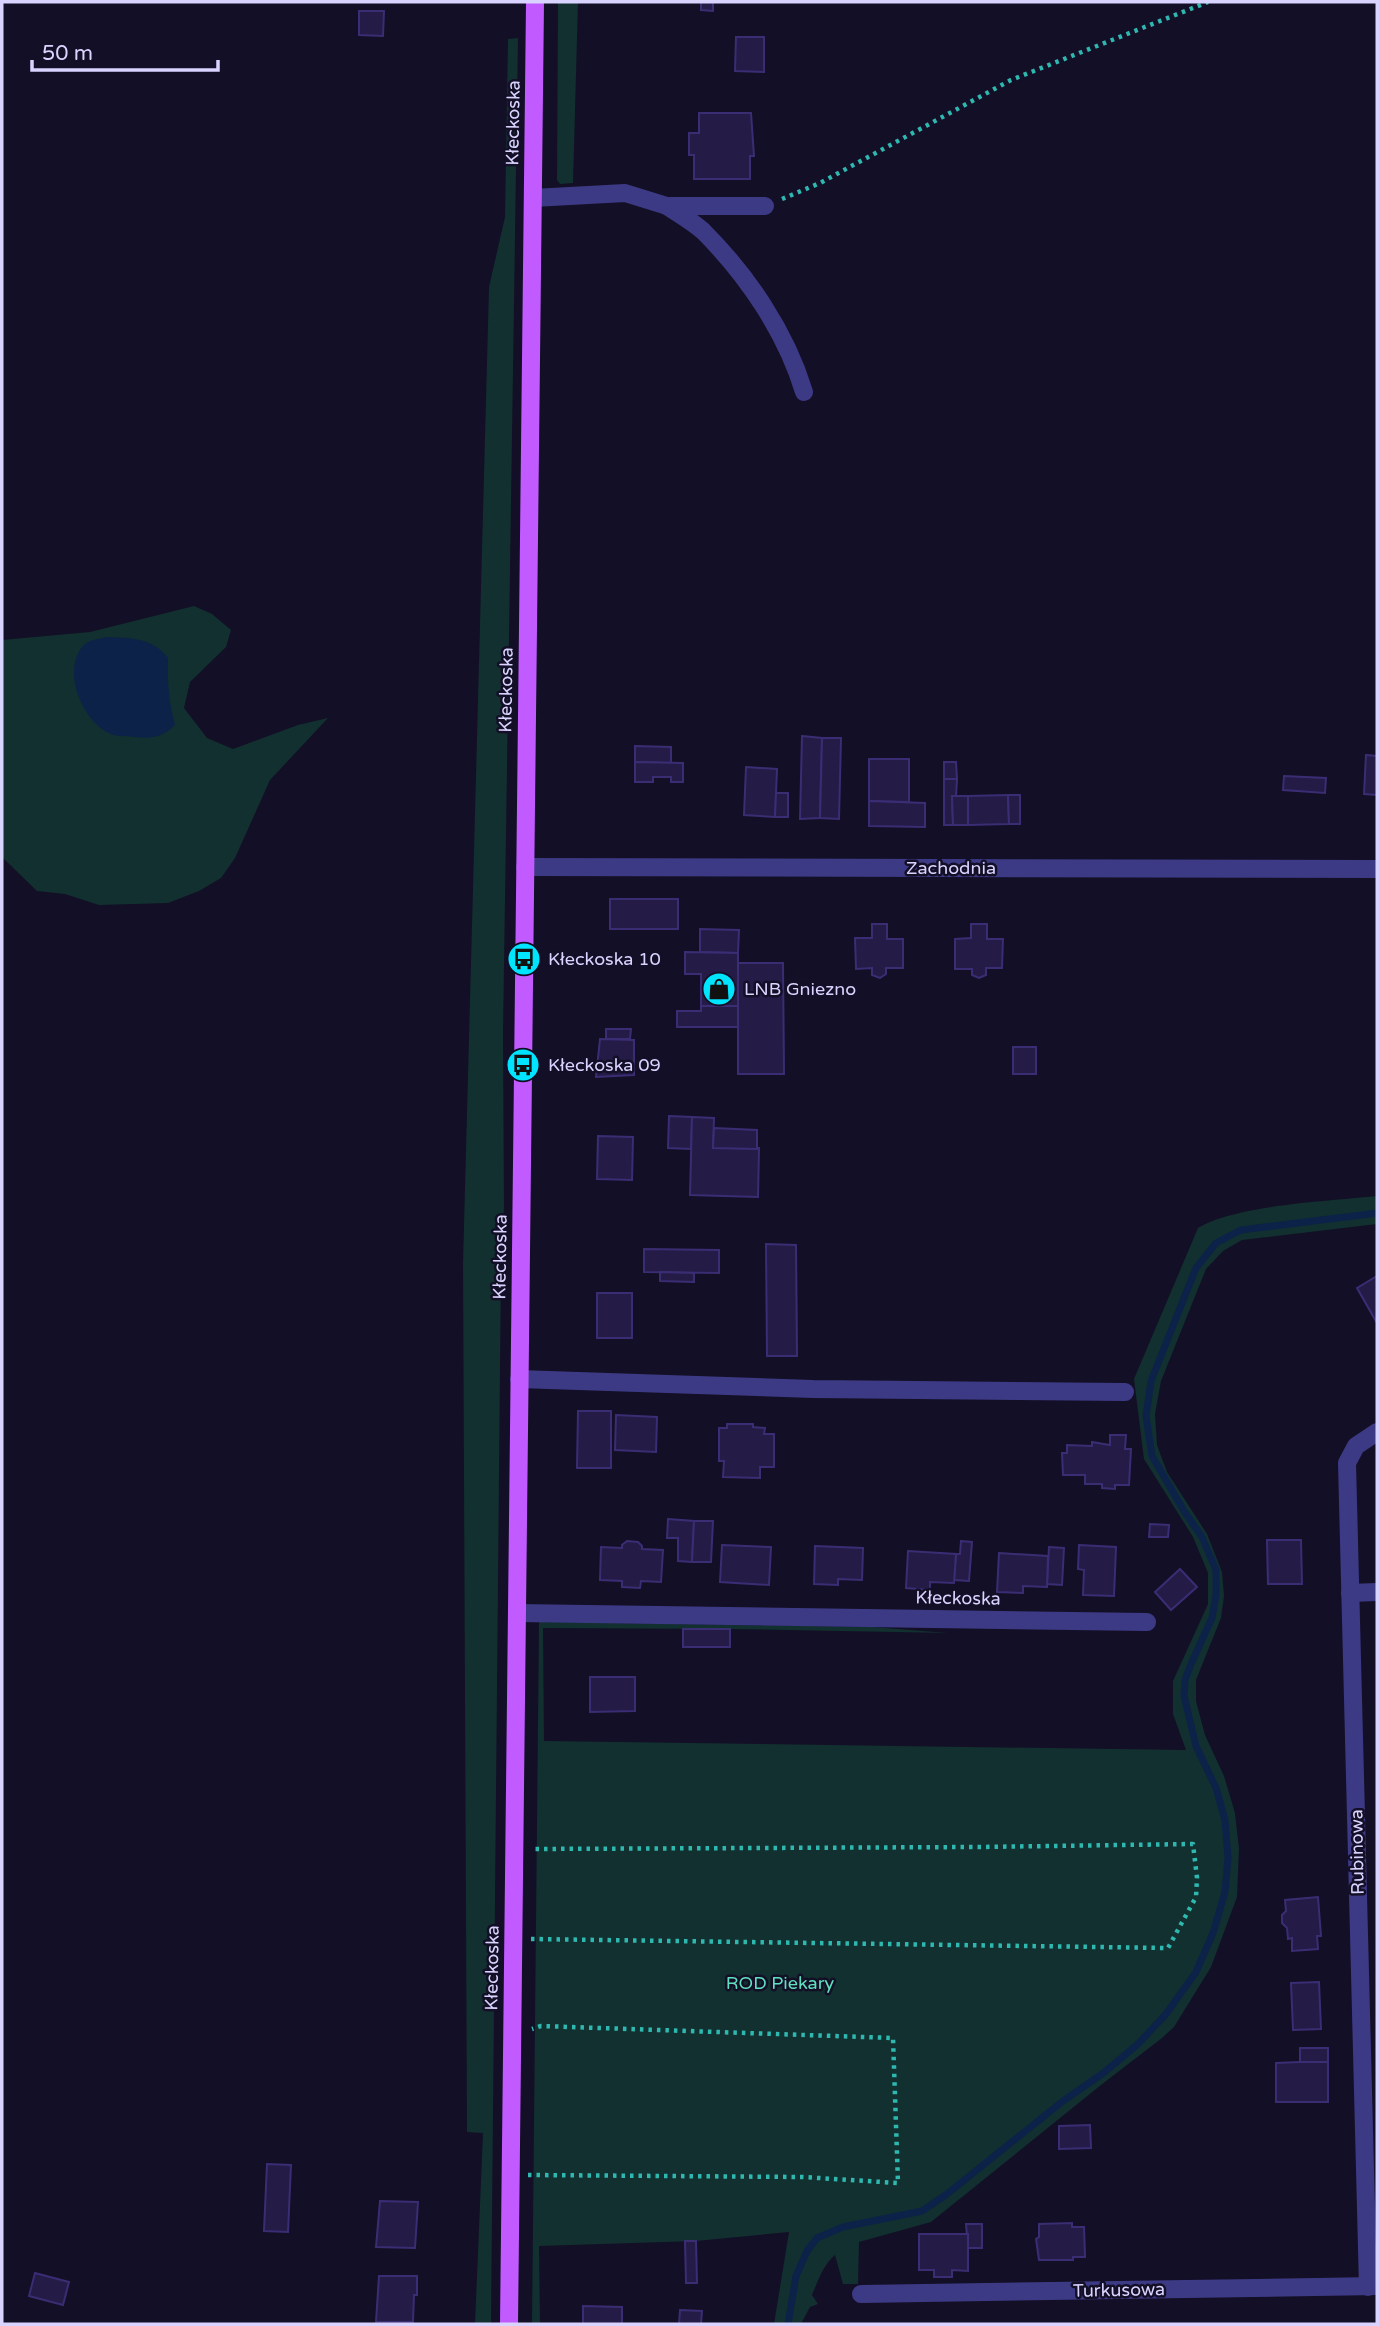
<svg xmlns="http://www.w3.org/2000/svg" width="1379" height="2326" viewBox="0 0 1379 2326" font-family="'Varela Round',sans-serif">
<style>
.green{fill:#12302f}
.water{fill:#0c2248}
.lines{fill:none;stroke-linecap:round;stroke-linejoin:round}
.stream{stroke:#0c2248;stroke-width:7}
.building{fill:#241b47;stroke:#3b2d73;stroke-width:2}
.path{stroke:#2fb8b0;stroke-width:4.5;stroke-dasharray:3.5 5;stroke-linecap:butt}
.minor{stroke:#3d3a85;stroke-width:18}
.major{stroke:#c25bff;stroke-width:18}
.labels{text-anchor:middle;stroke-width:5;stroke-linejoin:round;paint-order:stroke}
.street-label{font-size:18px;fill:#d9d4ff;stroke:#130f26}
.poi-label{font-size:18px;fill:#d9d4ff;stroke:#130f26;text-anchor:start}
.park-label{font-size:18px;fill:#5fe0c0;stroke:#130f26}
</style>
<rect width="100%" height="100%" fill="#130f26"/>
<g class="green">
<polygon points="558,2 578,2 573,183 560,184 557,180"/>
<polygon points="518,38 503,1033 504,1207 501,1263 491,2324 475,2324 483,2133 467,2132 463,1263 489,287 505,217 508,39"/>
<polygon points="194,606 212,614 231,630 226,647 190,682 184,708 207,738 233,749 298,725 328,718 270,780 235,858 221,878 199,891 168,903 99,905 65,894 37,891 2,857 2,640 90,632"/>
<path d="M1377,1196v28l-135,16 -19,11 -17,18 -45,112 -6,33 2,31 10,27 40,62 15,38 2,24 -3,22 -25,62v21l9,34 19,41 11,37 4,36 -2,48 -26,70 -37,60 -12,11 -61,47 -170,137 -72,20 -1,42h-15l-8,-29c-12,10 -17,26 -23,40l6,9 -8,3 -9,17h-27l15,-92 -93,9 -157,5 1,78h-8l7,-702 333,5 76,6 -218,-4 -187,-1 1,113 642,9 -13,-36v-33l35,-77v-31l-15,-36 -49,-78 -10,-80 64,-151c36,-23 133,-27 179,-32z"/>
</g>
<path class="water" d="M106,637c24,1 46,0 62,21 -1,24 1,44 7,67 -12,12 -23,14 -40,12 -6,-1 -15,0 -21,-2 -31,-9 -55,-67 -29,-91 5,-4 14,-5 21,-7z"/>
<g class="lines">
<polyline class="stream" points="788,2324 796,2276 807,2251 817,2238 843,2227 922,2211 947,2194 1063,2101 1102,2074 1137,2045 1166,2014 1196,1972 1213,1933 1225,1892 1228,1858 1225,1820 1216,1788 1196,1746 1184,1696 1185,1680 1191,1664 1212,1618 1216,1595 1216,1570 1202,1537 1184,1511 1152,1456 1146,1416 1151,1381 1196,1268 1216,1243 1241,1230 1377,1213"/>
</g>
<g class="building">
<polygon points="701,2 713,2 713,11 701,10"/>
<polygon points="359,11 384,11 383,36 359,35"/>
<polygon points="736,37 764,37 764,72 735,71"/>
<polygon points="699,113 751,113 754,156 750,156 750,179 694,179 694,155 689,155 689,133 699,133"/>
<polygon points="802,736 822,738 820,818 800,819"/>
<polygon points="822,738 841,738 839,819 820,818"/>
<polygon points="635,746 671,747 671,763 635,762"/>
<polygon points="1366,755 1377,756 1377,795 1364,794"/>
<polygon points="869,759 909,759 909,802 869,801"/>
<polygon points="635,762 683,763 683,782 671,782 671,777 653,777 653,782 635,782"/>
<polygon points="944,762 956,762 957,779 944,779"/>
<polygon points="746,767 777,769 775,817 744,815"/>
<polygon points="1284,776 1326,778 1325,793 1283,790"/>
<polygon points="944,779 957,779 956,796 952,796 953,825 944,825"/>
<polygon points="776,793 788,793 788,817 775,817"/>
<polygon points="1008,795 1009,824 968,825 968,796"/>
<polygon points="1008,795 1020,795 1020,824 1009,824"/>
<polygon points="952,796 968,796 968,825 953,825"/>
<polygon points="869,801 925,803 925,827 869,826"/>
<rect x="610" y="899" width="68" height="30"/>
<polygon points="872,924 887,924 887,939 903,939 903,968 886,968 886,974 880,978 872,975 872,968 856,969 855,938 872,938"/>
<polygon points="971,924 987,924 987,939 1003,939 1002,968 986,968 986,975 979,978 972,975 972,969 955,969 955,939 971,938"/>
<polygon points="700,929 739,930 738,953 700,952"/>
<polygon points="685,952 738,953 738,1006 701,1006 701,974 685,974"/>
<polygon points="738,963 783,963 784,1074 738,1074"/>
<polygon points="701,1006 738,1006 738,1027 677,1027 677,1011 701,1011"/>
<polygon points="606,1029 631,1029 630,1039 606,1039"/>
<polygon points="600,1039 634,1040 634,1075 596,1077"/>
<rect x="1013" y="1047" width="23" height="27"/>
<polygon points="669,1116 692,1117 691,1149 668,1148"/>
<polygon points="692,1117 714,1118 713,1148 759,1148 758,1197 690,1195"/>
<polygon points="714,1128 757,1130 757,1149 713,1148"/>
<polygon points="598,1136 633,1137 632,1180 597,1179"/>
<polygon points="766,1244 796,1245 797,1356 767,1356"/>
<polygon points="644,1249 719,1250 719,1273 644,1272"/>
<polygon points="660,1272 694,1273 694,1282 660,1281"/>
<polygon points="1377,1276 1377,1323 1357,1288"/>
<rect x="597" y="1293" width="35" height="45"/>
<polygon points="578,1411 611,1411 611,1468 577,1468"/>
<polygon points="616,1415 657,1417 656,1452 615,1450"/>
<polygon points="727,1424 753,1424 753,1427 765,1428 764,1434 774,1434 774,1467 760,1467 760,1478 723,1477 724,1461 719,1461 719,1428 727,1428"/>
<polygon points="1110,1435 1126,1435 1125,1449 1131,1449 1129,1485 1115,1485 1115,1489 1102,1488 1102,1484 1085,1484 1085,1475 1063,1475 1062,1453 1067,1453 1067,1445 1092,1446 1092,1442 1110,1445"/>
<polygon points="668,1519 694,1521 692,1562 678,1561 678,1538 667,1538"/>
<polygon points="694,1521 713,1521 711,1562 692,1562"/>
<polygon points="1150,1524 1169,1525 1168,1537 1149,1537"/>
<polygon points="1267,1540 1301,1540 1302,1584 1268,1584"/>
<polygon points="627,1541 638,1542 642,1546 642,1549 663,1550 661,1582 641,1581 640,1588 622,1587 622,1581 600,1580 601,1547 622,1548 622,1545"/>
<polygon points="961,1541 972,1542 969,1581 954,1580 956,1554 960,1554"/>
<polygon points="722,1545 771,1547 769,1585 720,1582"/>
<polygon points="1079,1545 1116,1547 1114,1596 1083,1595 1084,1570 1078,1569"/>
<polygon points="815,1546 863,1548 862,1580 838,1579 838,1585 814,1584"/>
<polygon points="1049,1547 1064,1548 1062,1585 1047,1584"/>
<polygon points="908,1551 956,1554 954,1583 930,1582 930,1590 906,1588"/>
<polygon points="999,1553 1048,1556 1047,1587 1023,1586 1023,1593 997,1592"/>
<polygon points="1180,1569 1197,1587 1171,1610 1155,1592"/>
<rect x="683" y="1629" width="47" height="18"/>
<polygon points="590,1677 635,1677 635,1711 590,1712"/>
<polygon points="1318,1897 1321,1936 1317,1936 1318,1949 1292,1951 1292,1938 1288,1939 1287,1928 1282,1923 1282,1915 1286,1911 1285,1900"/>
<polygon points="1319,1982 1321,2029 1293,2030 1291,1983"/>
<rect x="1300" y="2048" width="28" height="14"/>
<polygon points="1300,2062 1328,2062 1328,2102 1276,2102 1276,2063"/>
<polygon points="1090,2125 1091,2148 1059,2149 1059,2126"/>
<polygon points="267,2164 291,2165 288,2232 264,2231"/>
<polygon points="380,2201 418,2202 415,2248 376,2247"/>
<polygon points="1072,2223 1072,2227 1084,2227 1085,2257 1073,2257 1073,2260 1039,2260 1036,2239 1039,2237 1039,2224"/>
<polygon points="966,2224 982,2224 982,2248 968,2248"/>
<polygon points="919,2234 968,2234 968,2271 952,2270 952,2277 934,2277 934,2270 919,2270"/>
<polygon points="685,2241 696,2241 697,2283 686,2283"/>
<polygon points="35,2273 69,2282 63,2305 29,2296"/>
<polygon points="379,2276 417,2276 417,2295 414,2295 413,2322 376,2322"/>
<polygon points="583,2306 622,2307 622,2324 583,2324"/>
<polygon points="680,2310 702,2311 701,2324 679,2324"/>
</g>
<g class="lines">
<g class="path">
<polyline points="782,199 820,183 1011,80 1208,2"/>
<polyline points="531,1939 1168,1948 1196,1897 1197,1878 1193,1844 978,1847 532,1849"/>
<polyline points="528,2175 803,2177 898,2183 893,2038 541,2026 532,2029"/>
</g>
<g class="minor">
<polyline points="533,198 625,193 667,206 765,206"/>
<path d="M667,206c12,8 26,16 36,25 44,44 83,101 101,161"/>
<polyline points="525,867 1377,869"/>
<polyline points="519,1379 813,1389 1125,1392"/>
<polyline points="1350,1593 1377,1592"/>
<polyline points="517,1613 1147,1622"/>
<polyline points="1368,2287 1347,1463 1356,1446 1377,1432"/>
<polyline points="861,2294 1377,2286"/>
</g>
<polyline class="major" points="509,2324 535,2"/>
</g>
<defs>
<symbol id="bus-disc" viewBox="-11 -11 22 22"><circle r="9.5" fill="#00e5ff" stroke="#130f26"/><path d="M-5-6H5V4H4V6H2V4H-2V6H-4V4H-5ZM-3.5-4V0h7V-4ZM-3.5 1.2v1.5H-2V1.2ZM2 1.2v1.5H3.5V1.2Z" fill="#111"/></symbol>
<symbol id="shop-disc" viewBox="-11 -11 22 22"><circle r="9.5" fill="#00e5ff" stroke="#130f26"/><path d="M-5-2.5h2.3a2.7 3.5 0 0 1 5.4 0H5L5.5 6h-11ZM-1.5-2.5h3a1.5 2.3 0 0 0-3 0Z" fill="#111"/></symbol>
</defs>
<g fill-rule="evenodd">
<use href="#bus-disc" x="505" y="940" width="38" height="38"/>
<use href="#shop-disc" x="700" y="970" width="38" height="38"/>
<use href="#bus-disc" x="504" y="1046" width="38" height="38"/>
</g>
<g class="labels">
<g class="street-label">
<text transform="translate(513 123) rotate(-89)" y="6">Kłeckoska</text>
<text transform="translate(506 690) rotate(-89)" y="6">Kłeckoska</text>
<text x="951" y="874">Zachodnia</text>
<text transform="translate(500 1257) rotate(-89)" y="6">Kłeckoska</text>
<text transform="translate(958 1598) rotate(1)" y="6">Kłeckoska</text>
<text transform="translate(1357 1852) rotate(-91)" y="6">Rubinowa</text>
<text transform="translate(492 1968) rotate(-89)" y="6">Kłeckoska</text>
<text transform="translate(1119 2290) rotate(-1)" y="6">Turkusowa</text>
</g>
<g class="poi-label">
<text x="548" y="965">Kłeckoska 10</text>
<text x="744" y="995">LNB Gniezno</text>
<text x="548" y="1071">Kłeckoska 09</text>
</g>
<g class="park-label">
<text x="780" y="1989">ROD Piekary</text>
</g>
</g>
<rect width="1379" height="2326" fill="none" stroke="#d9d4ff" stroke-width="7"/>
<path d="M32 60v10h186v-10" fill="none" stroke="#d9d4ff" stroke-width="3.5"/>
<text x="42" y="60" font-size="21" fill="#d9d4ff" stroke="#130f26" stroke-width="5" paint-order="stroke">50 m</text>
</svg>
